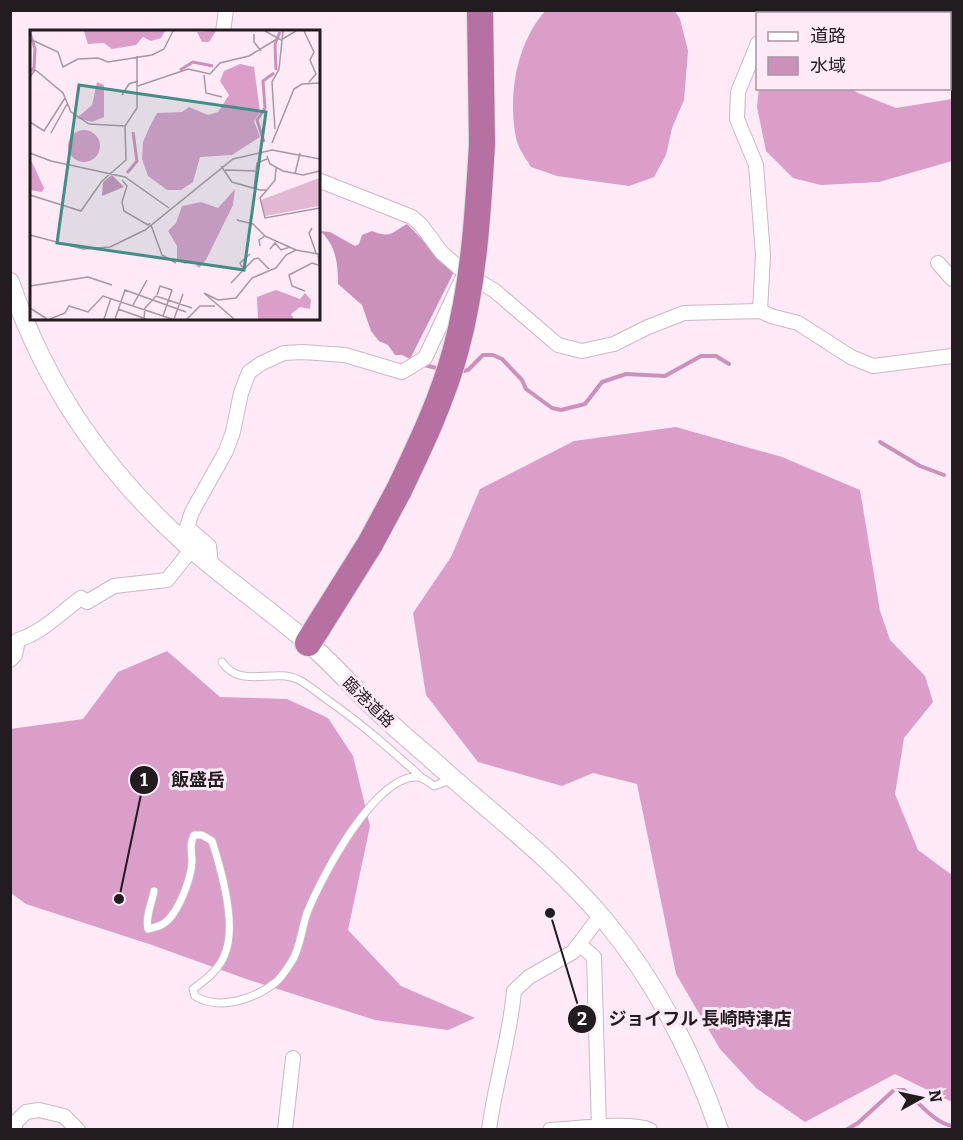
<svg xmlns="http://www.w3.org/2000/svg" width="963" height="1140" viewBox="0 0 963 1140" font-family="Bitter,'Noto Sans JP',serif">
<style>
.forest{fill:#da9ec8}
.water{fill:#cc91ba}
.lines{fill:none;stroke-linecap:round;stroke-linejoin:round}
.stream{stroke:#cc91ba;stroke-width:4}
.service-casing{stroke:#ccb7c5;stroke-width:9}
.minor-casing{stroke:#ccb7c5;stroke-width:16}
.tertiary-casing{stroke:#ccb7c5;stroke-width:20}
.motorway-casing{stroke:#dcdbdb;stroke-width:28}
.service{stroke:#fff;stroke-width:7}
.minor{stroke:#fff;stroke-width:14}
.tertiary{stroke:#fff;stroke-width:18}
.motorway{stroke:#b670a2;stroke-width:26}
.motorway-bridge-casing{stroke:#dcdbdb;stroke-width:28;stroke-linecap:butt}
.motorway-bridge{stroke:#b670a2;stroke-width:26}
.labels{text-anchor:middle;stroke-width:6;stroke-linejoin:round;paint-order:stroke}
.street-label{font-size:16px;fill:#221b20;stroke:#fee9f7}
.inset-river{fill:none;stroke:#cc91ba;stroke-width:3}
.inset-road{fill:none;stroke:#a697a1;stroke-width:1.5}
.view{fill:#458c86;fill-opacity:0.15;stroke:#458c86;stroke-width:3}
.inset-edge{fill:none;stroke:#221b20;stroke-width:3}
.leader{fill:none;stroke:#221b20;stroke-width:2}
.callout-dot{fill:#221b20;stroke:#fee9f7;stroke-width:2}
.mark-label{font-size:18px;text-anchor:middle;font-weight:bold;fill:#fff}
.callout-label{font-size:18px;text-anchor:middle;font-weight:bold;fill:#221b20;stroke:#fee9f7;stroke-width:6;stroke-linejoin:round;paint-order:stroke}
</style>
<rect width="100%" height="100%" fill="#fee9f7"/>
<g class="forest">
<path d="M546,10l129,1 5,8 8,32 -4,49 -12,28 -6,27 -12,22 -25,9 -72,-10 -26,-9c-5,-8 -13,-19 -15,-29 -8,-43 0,-95 30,-128z"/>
<polygon points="759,88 851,89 858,93 896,108 952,99 952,161 879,182 821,185 793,178 766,151 757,107"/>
<polygon points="676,427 782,457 860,490 880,611 890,640 925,676 933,702 904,738 895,794 918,850 952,875 952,1102 895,1074 805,1122 756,1088 720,1049 676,974 637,784 593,773 562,786 478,762 426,695 413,613 451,557 480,489 574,441"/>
<polygon points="167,651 220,697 287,699 328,718 353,756 370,826 348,930 401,986 475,1018 448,1030 375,1020 249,980 152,945 26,904 11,893 10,825 12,822 10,820 10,729 83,719 118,672"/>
</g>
<path class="water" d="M407,224l47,48 -44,87 -8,-4h-7l-7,-10 -9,-4 -8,-10 -9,-26 -24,-21c0,-21 -2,-39 -18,-53l10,1 25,14 4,-2 3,-9 10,-4c19,8 20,1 35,-7z"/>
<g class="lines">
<g class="stream">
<polyline points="421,364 440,369"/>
<polyline points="459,372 468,370 483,355 493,355 502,359 522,380 526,389 552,408 561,410 585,404 602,382 626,374 665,376 701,356 716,356 729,364"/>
<polyline points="880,442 920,466 944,475"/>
<path d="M846,1130l12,-7 36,-33h10c14,11 30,33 48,36"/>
</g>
<defs>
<g id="service">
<path d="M222,662c19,28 52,5 77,18 10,5 20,14 30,21 33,23 62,49 92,76"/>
<path d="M154,891c-2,12 -9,26 -6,38 4,-1 9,-2 13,-4 16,-7 30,-46 31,-63 0,-11 -3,-16 2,-27h8l10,6c9,28 24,81 14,110 -5,17 -19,28 -33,38l2,7c24,15 60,3 81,-14 6,-5 12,-15 16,-21 8,-12 10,-34 15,-48 14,-35 68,-139 111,-136 6,1 11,5 16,9l16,-6"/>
</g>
<g id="minor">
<polyline points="773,14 774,10"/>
<polyline points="223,32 226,10"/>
<polyline points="758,43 738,92 737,119 756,165 763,255 760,311"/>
<polyline points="318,180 412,217 421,225 442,253 465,273 495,291 558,345 582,351 614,344 648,327 684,313 760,311 771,316 798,323 851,357 873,366 952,356"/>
<polyline points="938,263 952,279"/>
<polyline points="211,566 209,546 187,527 192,512 226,451 233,432 241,393 249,372 262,363 284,353 303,352 345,355 402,372 425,358 463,277"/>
<path d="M10,660l5,-5 3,-15c25,-8 42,-27 63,-42l6,4 27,-16 53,-6 25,-31"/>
<polyline points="579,944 594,957 599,1128"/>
<polyline points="15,1130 15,1123 26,1112 39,1110 64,1116 78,1130"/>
<polyline points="285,1130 293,1058"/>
<path d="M489,1130c6,-47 21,-92 25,-139l15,-14 44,-25 27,-36"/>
<path d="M550,1130c24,-1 81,-9 100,0"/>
</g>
<path id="tertiary" d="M10,282c36,105 94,189 177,263 38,34 80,63 119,96 23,19 43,42 64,63 19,19 39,36 59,53 59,54 126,103 177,165 51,61 87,133 113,208"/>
<g id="motorway">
<polyline points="480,10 482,144"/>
<polyline points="308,643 370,544 399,490"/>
</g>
</defs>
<use href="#service" class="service-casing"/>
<use href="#minor" class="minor-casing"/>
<use href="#tertiary" class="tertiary-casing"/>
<use href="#motorway" class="motorway-casing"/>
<use href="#service" class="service"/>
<use href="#minor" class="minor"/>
<use href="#tertiary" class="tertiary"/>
<use href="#motorway" class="motorway"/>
<defs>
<path id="motorway-bridge" d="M399,490c22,-46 44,-92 57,-141 18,-67 22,-136 26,-205"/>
</defs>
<use href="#motorway-bridge" class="motorway-bridge-casing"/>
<use href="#motorway-bridge" class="motorway-bridge"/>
</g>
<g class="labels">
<g class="street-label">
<text transform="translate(369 702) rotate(44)" y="6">臨港道路</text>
</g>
</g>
<g transform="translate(30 30)">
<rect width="290" height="290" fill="#fee9f7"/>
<path d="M289,148v28l-54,10 -4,-16z" fill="#e1b7d3"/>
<path d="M54,1h81l-4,7 -10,3 -8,-4 -7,8 -24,4 -8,-6 -16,1zM186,1l-7,11h-7l-5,-10zM210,34l14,3 6,45 -6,9 6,16 -28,18 -32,2 -7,25 -12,8h-14l-19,-14 -6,-17 1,-17 7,-16 7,-13 25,-1 7,-5 19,8 10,-3 11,-17 -9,-14 4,-10zM67,52l7,3v32l-12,5 -15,-4 15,-13zM38 116a16 16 0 1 1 32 0a16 16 0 1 1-32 0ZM0,128l14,30 -2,4 -12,-2zM205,159l-2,16 -27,55 -7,8 -7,-7 -7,3 -8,-4v-14l-9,-15 8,-8 6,-17 19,-4 17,6zM246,260l24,9 5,-6 6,7 -1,9 -10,-2 -9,7 3,5h-36l-1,-22z" fill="#da9ec8"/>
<path d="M82,145l12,12 -22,9 1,-14z" fill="#cc91ba"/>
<path class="inset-river" d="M0,3l5,16 -1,19 -4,4M150,40l13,-8 20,4M246,40l-1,-26 5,-12M234,112l-7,-22 8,-12 -2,-27 11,-8M97,143l10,-12 -4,-29"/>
<path class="inset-road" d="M235,1l16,9 15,-9M274,1l10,21 -4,8 6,14 -7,8M224,4v8l7,9M0,9l28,13 5,15 15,-8 20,-1 10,4 44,-7 12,-6 9,-18M174,45l2,18 16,4M0,47l5,-7 3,2 25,21 8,19 18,12 36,2M108,56l50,-17 22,5 10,-11 29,-7 28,-17M92,65l7,-11 9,-3M0,92l14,9 21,-33M245,99l-3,-47 7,-13 4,-38M21,103l16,-29M242,113l22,-54 8,-5 18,-1M0,123l21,8 74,16 44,31M237,126l3,8 13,7 20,4 17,-4M191,136l11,16 28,8h7l8,-10 1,-12M195,140l31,1M265,144l5,-21M92,150l5,6 -5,16 2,9 24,14 2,-2M224,159l3,-26 10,-4M237,160l-7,8 5,20 55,-10M0,165l51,16 21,-30 24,-21 -1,-34 12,-18v-52M207,190l16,4 12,12M121,195l11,30 14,8M282,198l-3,5 7,20M0,205l53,14 27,-2 35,-17 88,-71 39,-9 48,9M230,216l-1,-6 6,-4 31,14M240,219l5,-6 6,7 9,-3M288,223l2,22M218,236l-6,1 -2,-4 10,-9M201,253l23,-24 4,-1 11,11M0,256l58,-9 24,8M275,261l-13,-5 -3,-11 23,-12 6,2M174,263l14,7 18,-2 16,-20 24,-10 10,-13 10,-5 22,4M174,263l30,26M127,265l3,-9 12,4 -9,26M103,275l14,-25M0,278l17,11M88,279l28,10M20,289l15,-6 4,-7 19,6 15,-16 69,23M74,289l7,-21M85,289l10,-29 61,22M114,289l1,-11 11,-12 36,12M144,289l9,-25M157,289l13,-13h15"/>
<path class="view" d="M49,55l187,27 -22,158 -187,-27z"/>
<rect width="290" height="290" class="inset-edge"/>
</g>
<path class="leader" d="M119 899L144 780M550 913L582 1019"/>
<g class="callout-dot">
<circle cx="119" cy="899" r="6"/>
<circle cx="550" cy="913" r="6"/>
<circle cx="144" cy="780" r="15"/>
<circle cx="582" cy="1019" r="15"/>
</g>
<g class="mark-label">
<text x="144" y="786">1</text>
<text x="582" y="1025">2</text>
</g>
<g class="callout-label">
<text x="198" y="786">飯盛岳</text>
<text x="700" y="1025">ジョイフル 長崎時津店</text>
</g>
<rect width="963" height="1140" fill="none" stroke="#221b20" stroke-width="24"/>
<rect x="756" y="12" width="195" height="78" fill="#fee9f7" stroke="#a697a1" stroke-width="1.5"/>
<rect x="768" y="32" width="30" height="9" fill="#ffffff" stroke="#a697a1" stroke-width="1.5"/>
<text x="810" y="42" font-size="18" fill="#221b20">道路</text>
<rect x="768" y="57" width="30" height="18" fill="#cc91ba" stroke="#a697a1" stroke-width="1.5"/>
<text x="810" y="72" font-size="18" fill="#221b20">水域</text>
<g transform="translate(921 1098) rotate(82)" stroke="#fee9f7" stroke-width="4.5" paint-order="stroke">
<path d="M0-4.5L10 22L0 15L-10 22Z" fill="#221b20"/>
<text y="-9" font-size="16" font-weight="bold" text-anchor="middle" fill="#221b20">N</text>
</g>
</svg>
